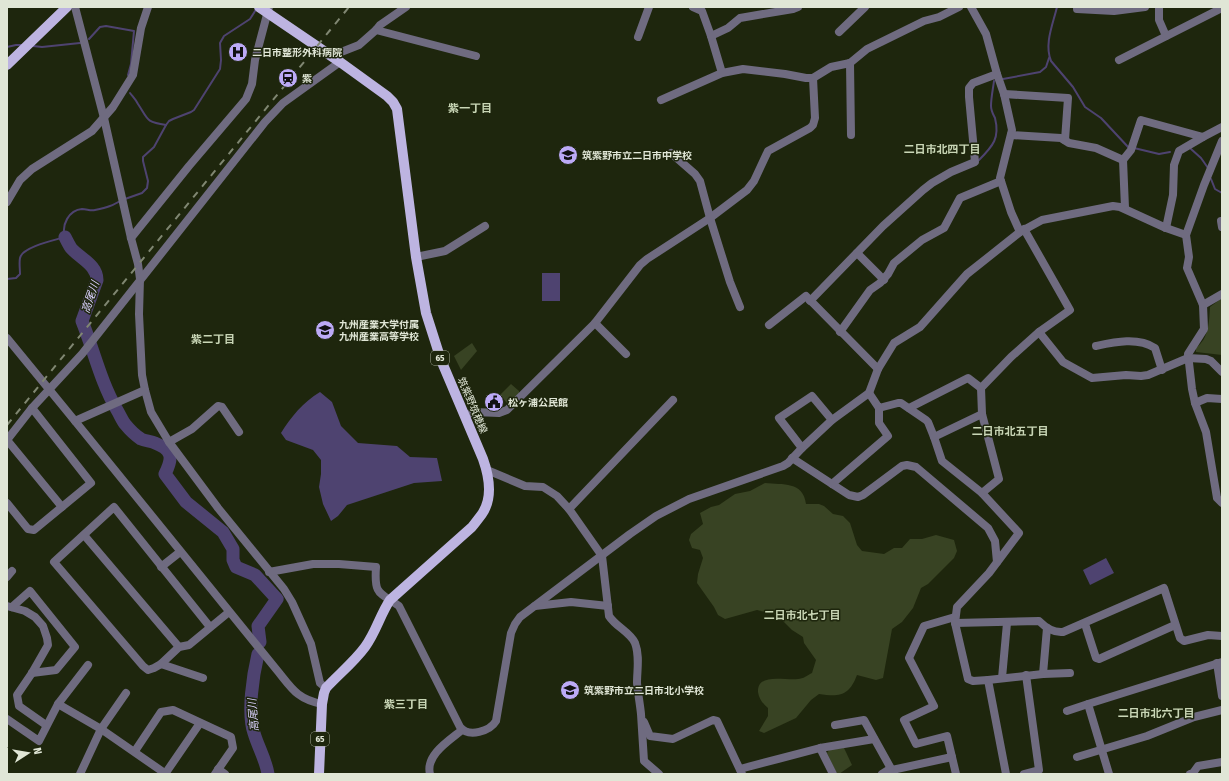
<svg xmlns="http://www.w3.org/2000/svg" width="1229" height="781" viewBox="0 0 1229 781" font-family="'Fira Sans Condensed','Noto Sans JP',sans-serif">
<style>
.green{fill:#384323}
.water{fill:#4e4370}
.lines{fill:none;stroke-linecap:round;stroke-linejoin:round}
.stream{stroke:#4e4370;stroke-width:2}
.river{stroke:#4e4370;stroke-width:13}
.minor{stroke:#6f6b80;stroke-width:8}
.major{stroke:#bdb4e1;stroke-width:10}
.rail{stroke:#808772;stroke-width:2;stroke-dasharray:7 7;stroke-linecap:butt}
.labels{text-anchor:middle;stroke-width:3;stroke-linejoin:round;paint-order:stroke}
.shield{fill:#1e260d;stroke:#a6ac9a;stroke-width:1}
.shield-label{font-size:9px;font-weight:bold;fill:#e0e6d6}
.poi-label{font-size:10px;font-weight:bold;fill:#e0e6d6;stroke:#1e260d;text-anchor:start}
.street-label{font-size:10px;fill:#e0e6d6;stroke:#1e260d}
.neighbourhood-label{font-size:11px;font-weight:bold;fill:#c9d6b6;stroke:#1e260d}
.water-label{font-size:11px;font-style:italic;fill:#dbd1ff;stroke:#1e260d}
</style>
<rect width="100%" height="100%" fill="#1e260d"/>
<g class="green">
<path d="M1222,298v57l-26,-3v-4c13,-10 13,-25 14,-41z"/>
<polygon points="472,343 477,351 461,370 454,356"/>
<polygon points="511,384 519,391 519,394 511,402 507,403 500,395"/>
<path d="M765,483c18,2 38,-2 41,21h13l5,2 9,8 10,2 7,7 7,22 5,6 22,3 10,-6h8l8,-9h12l14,-4 18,5 3,11 -3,7 -26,26 -7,4 -8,20 -11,14 -10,7 -9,49 -7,2 -19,-5c-8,21 -17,22 -38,19l-8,6 -15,18 -32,15 -5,-2 9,-15v-8c-5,-4 -9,-9 -10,-16 -1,-20 28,-11 40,-13 5,0 10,-4 14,-6l4,-13 -12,-17 -1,-6 -11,-7 -10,-10 -8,-6 -17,-4 -32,9 -7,-4 -4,-8 -17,-24 1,-9 5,-16 -3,-8 -8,-2 -3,-8 2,-6 12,-10 -3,-11 11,-6 8,-2 16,-11 15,-3z"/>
<polygon points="844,748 852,765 839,774 837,774 827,753 830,749"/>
</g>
<g class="water">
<rect x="542" y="273" width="18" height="28"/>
<path d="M320,392l12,10 9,24 17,17 39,3 13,11 27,1 5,23 -28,2 -67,22 -9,11 -7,5 -8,-17 -4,-17 2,-13v-14l-8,-10 -27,-10 -5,-7c10,-16 22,-31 39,-41z"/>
<polygon points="1106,558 1114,573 1090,585 1083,570"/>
</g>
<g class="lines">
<g class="stream">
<path d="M1057,7c-4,17 -13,37 -6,54l22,26 12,20 16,11 28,30"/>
<polyline points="89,39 100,27 106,26 134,31 131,64 128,75"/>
<polyline points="33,46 42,47 80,43"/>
<polyline points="7,47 16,45 22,45"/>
<polyline points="1003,79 1040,72 1046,67 1049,58"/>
<path d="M130,93c3,4 6,7 8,11 10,15 7,18 28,21"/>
<polyline points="1134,148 1159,154 1170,152"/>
<polyline points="1191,149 1201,158 1208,168"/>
<path d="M979,160c14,-14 21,-22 16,-42 -2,-4 -4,-7 -4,-12 0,-8 2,-17 3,-25"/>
<polyline points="1211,179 1215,189 1222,193"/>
<polyline points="125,199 142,193 147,188 148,181 143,161 143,157 154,147 166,125 169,121 173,119 191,112 194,110 220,69 221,60 220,43 224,36 250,19 257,8"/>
<path d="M7,279l9,-1 4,-4c0,-5 -1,-11 0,-16 2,-11 35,-18 45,-21 -4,-12 4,-27 17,-28 5,0 8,2 13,1 5,-1 10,-2 15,-4 4,-1 7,-4 11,-5"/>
</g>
<g class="river">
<path d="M65,237c2,4 4,8 6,11 10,11 26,17 26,32l-15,41c12,30 19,62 35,89 3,5 5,10 8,14 4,5 10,11 16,15 4,2 10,2 14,4 18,7 18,15 10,31l21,28 37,30 10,17v11l3,7 19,8 22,24 -19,27 2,16"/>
<path d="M258,654c-5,21 -11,59 -4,79 4,14 12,27 14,41"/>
</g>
<g class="minor">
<polyline points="75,7 104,118 131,238 138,264 140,279 139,314 142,375 145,390 151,412 169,442 218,508 284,589 292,602 311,644 320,683 326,688"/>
<polyline points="693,7 702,11 711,36 722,73"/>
<polyline points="971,7 986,34 997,74 1004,94 1012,130 1000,178 1011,212 1020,232"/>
<polyline points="1077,7 1077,9 1114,11 1145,7"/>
<polyline points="1159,7 1159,20 1166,36"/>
<polyline points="376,30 476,56"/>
<polyline points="839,32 865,7"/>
<polyline points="711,36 728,28 740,18 793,9 798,7"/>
<polyline points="638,37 649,7"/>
<polyline points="331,56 359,45 376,30 380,25 406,7"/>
<polyline points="1119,60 1222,8"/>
<polyline points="850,63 851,135"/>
<polyline points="1004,94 1068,98 1065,140"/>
<polyline points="661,100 722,73 743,69 785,74 806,78 813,78 831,67 850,63 867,49 924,21 939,17 959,7"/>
<polyline points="1011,135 1061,138 1069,143 1096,148 1123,160"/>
<polyline points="1222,141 1204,185 1186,235 1189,257 1187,268 1203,305 1204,329 1188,354 1192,389 1195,403 1206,432 1217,498 1222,503"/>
<polyline points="671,153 695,174 700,181 710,218 730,282 740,307"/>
<polyline points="7,202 20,180 32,169 92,131 113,107 133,75 141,28 148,7"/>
<polyline points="1125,208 1123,160 1131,150 1141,120 1203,137 1222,127"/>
<polyline points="1221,221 1222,227"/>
<polyline points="1166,228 1173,195 1174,165 1179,151 1203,137"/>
<polyline points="131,238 189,166 246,99 252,84 255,60 269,7"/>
<polyline points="857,253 884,280"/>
<polyline points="416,257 445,251 485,226"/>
<polyline points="810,301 883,226 923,190 932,183 951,172 975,162 969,97 969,88 973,83 997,74"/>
<polyline points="1203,305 1222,294"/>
<polyline points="595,323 626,354"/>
<polyline points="769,325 806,296 878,369"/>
<polyline points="840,332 870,290 880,283 888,274 894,263 922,240 944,228 960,198 1001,181"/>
<polyline points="1039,332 1063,362 1092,378 1126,375 1141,376 1148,375 1188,358 1206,359 1211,361 1222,372"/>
<path d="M7,338l68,83 201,248c15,18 20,30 46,35"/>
<path d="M1096,346c19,-4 42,-9 59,2l7,22"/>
<polyline points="869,393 879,408 898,403 901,403 926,420 928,422 934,437 942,461 982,493 1019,533 989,573 957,607 955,623 968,679 973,681 988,680 1006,774"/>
<polyline points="1195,403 1207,398 1222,399"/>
<polyline points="909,408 968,378 981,388"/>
<polyline points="465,415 475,412 499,413 507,410 595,323 640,265 647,259 710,218 747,190 754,181 768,151 810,128 813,125 815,118 813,78"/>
<polyline points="75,421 145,390"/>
<polyline points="934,437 982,414"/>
<polyline points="7,440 32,408 82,354 265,122 283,103 340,62"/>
<polyline points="7,440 62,507"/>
<polyline points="169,442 192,429 218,406 222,407 239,432"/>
<polyline points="802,448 779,418 812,396 832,420"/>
<polyline points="792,458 849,495 858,497 863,495 902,466 907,465 916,467 988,528 995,541 997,562"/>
<path d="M487,470l38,16 18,1 14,9 12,13 33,47 7,60c7,11 21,16 26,27 5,13 2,27 2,40 1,11 3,21 4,31 1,16 2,31 3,47l15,13"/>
<polyline points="832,484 888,436 879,423 879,408"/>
<polyline points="982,493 999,479 982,414 981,388 1011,357 1039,332 1070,310 1024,229"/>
<polyline points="7,503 28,529 34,530 91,483 32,408"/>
<polyline points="569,509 673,400"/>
<polyline points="84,535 179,647"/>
<polyline points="161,567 180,552"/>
<path d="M269,572l44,-8h26l37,3c-2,28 3,25 23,39l61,121c9,11 30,4 36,-6l15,-88 4,-9 5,-7 110,-83 26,-18 33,-17 94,-33 5,-3 14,-15 30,-28 37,-27 9,-24 16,-26 26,-16 47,-53 53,-42 22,-12 71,-14 7,1 46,21 20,7"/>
<polyline points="7,577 12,571"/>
<polyline points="7,606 25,611 35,617 43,626 47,638 48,645 32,673 17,695 19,706 46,725"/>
<polyline points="535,606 571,602 608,606"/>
<polyline points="12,607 30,591 75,647 56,670 32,673"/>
<polyline points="955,617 924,626 909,658 934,706 904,720 916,744 947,736 956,774"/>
<path d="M955,623l84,-2c7,7 14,12 24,11l101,-44 16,50 4,3 24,-6 14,1"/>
<polyline points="1085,624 1096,658 1099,659 1175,625"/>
<polyline points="210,627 114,507 54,562 143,666 148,670 154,668 161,664 179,647 189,645 229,612"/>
<polyline points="1217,663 1222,696"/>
<polyline points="161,664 203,678"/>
<polyline points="1043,674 1047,628"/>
<polyline points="1002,678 1007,623"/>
<polyline points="988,680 1043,674 1070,673"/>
<polyline points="58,704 101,729 166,774"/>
<polyline points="1067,711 1088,704"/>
<polyline points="7,719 39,741 58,704 88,665"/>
<polyline points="644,722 650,736 673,739 713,720 717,721 742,774"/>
<polyline points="835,725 864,720 894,774"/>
<polyline points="820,748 833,774"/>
<polyline points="135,751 161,712 173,710 231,737 233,748 215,774"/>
<polyline points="1077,757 1147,736 1194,717 1222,710"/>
<polyline points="218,769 225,774"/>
<polyline points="740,769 820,748 874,739"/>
<polyline points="892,770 952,757"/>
<polyline points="80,774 101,729 126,693"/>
<polyline points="165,774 200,723"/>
<path d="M430,774c-5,-19 20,-34 32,-44"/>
<polyline points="882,774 890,769"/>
<polyline points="1024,774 1039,770 1026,675"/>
<polyline points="1109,774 1088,704 1222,662"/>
<polyline points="1190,774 1193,773 1198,766 1222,762"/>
</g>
<g class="major">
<path d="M259,7l81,55 47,34 6,6 4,7 19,148 10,56 15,47 42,99c6,17 10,39 -1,55 -3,4 -6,8 -10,13l-82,73c-10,15 -14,32 -25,47 -11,15 -26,27 -39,41l-2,5 -2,11 -3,70"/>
<polyline points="7,65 67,7"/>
</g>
<polyline class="rail" points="7,425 349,7"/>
</g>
<defs>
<symbol id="hospital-disc" viewBox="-11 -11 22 22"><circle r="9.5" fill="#bcaaf6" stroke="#1e260d"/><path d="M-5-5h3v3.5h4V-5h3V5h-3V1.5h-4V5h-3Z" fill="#111"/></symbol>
<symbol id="station-disc" viewBox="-11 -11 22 22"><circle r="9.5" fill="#bcaaf6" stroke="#1e260d"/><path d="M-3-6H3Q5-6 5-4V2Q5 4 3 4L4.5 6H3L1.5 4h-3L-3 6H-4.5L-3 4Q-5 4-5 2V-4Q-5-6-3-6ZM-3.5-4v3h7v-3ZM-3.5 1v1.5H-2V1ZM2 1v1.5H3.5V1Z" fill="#111"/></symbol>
<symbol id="school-disc" viewBox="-11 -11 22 22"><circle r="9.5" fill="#bcaaf6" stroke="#1e260d"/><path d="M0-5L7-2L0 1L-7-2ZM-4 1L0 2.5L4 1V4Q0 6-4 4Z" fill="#111"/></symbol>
<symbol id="civic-disc" viewBox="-11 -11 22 22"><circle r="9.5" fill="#bcaaf6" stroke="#1e260d"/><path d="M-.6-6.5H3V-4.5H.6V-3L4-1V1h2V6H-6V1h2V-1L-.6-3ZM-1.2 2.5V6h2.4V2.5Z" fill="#111"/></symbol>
</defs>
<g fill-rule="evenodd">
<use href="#hospital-disc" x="227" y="41" width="22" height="22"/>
<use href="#station-disc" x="277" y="67" width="22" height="22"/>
<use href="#school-disc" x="557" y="144" width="22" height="22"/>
<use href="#school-disc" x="314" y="319" width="22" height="22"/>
<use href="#civic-disc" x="483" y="391" width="22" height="22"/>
<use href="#school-disc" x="559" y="679" width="22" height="22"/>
</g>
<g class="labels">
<g class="shield">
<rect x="431" y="351" width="18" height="14" rx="3"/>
<rect x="311" y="732" width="18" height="14" rx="3"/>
</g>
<g class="shield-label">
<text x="440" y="361">65</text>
<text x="320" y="742">65</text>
</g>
<g class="poi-label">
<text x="252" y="56">二日市整形外科病院</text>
<text x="302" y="82">紫</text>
<text x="582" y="159">筑紫野市立二日市中学校</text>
<text x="339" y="328">九州産業大学付属<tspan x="339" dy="12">九州産業高等学校</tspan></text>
<text x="508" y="406">松ヶ浦公民館</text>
<text x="584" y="694">筑紫野市立二日市北小学校</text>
</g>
<g class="street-label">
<text transform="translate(473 405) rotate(67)" y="4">筑紫野筑穂線</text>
</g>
<g class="neighbourhood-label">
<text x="470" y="112">紫一丁目</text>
<text x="942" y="153">二日市北四丁目</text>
<text x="213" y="343">紫二丁目</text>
<text x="1010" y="435">二日市北五丁目</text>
<text x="802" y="619">二日市北七丁目</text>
<text x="406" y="708">紫三丁目</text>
<text x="1156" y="717">二日市北六丁目</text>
</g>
<g class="water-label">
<text transform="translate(90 297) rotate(-71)" y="4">高尾川</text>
<text transform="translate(253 715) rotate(-94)" y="4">高尾川</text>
</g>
</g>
<rect width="1229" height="781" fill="none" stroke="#e0e6d6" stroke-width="16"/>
<g transform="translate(28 753) rotate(78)" stroke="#1e260d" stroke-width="3" paint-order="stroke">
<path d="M0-3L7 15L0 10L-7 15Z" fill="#e0e6d6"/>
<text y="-6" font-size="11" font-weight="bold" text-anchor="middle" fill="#e0e6d6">N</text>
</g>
</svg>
